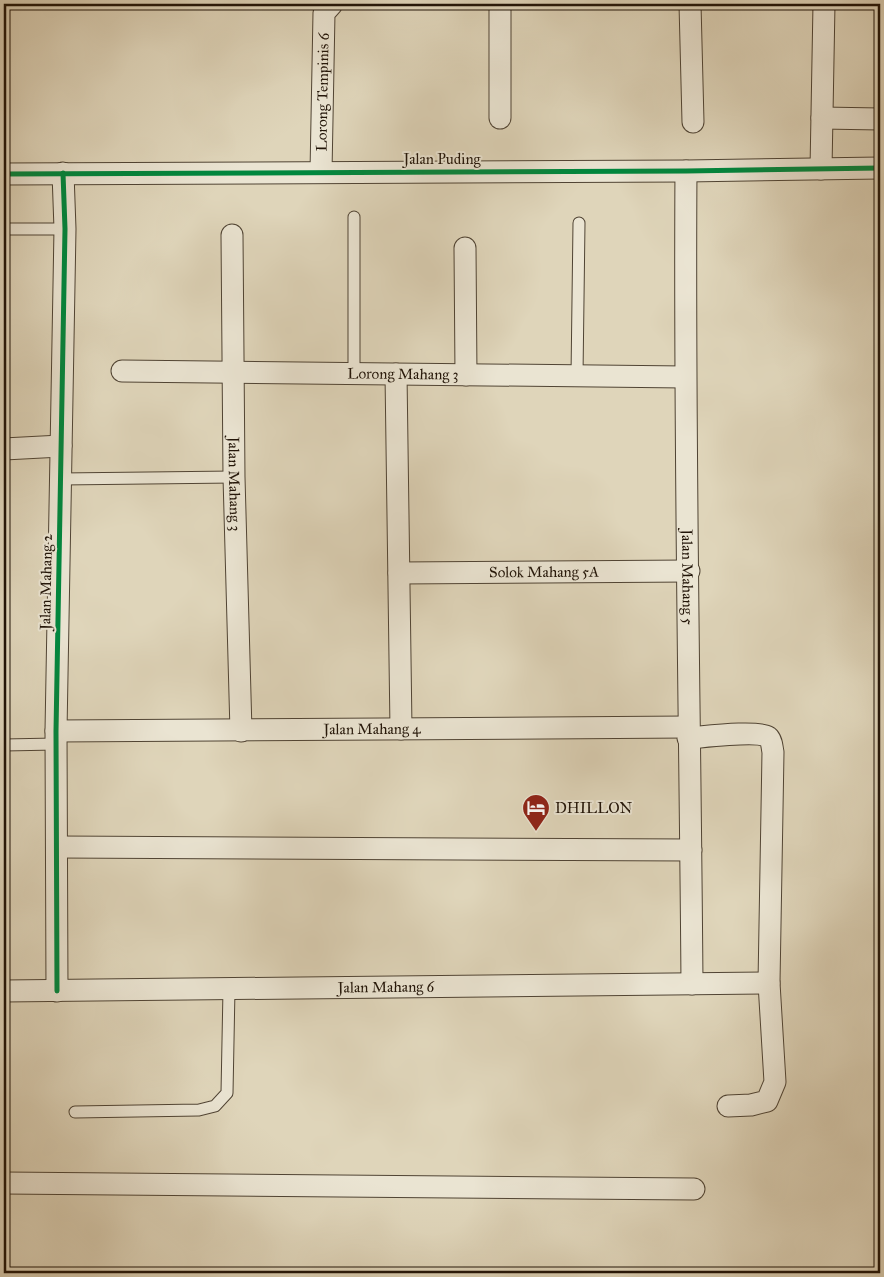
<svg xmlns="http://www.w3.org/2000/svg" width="884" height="1277" viewBox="0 0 884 1277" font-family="'IM FELL Great Primer',serif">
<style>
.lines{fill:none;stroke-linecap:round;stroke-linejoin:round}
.service-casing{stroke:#504434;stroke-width:13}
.minor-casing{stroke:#504434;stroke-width:23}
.service{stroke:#eae4d2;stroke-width:11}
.minor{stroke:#eae4d2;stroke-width:21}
.cycleway-casing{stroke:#eae4d2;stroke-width:8}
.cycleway{stroke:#00873e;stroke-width:5}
.labels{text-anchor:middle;stroke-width:4;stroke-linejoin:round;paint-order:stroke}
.street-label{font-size:15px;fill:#211408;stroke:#eae4d2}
.poi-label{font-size:15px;fill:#211408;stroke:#eae4d2;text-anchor:start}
</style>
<rect width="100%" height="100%" fill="#dfd5ba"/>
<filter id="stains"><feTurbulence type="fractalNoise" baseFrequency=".004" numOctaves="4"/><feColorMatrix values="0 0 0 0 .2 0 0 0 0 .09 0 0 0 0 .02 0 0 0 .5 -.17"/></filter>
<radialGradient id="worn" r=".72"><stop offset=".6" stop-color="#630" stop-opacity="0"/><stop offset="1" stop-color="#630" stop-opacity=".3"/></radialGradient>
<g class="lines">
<defs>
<g id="service">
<polyline points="4,229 65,229"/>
<polyline points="354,373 354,217"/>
<polyline points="577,376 579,223"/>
<polyline points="61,479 234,477"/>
<polyline points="4,745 56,744"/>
<polyline points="75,1112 199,1110 215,1106 227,1093 229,989"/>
</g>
<g id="minor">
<polyline points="690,4 693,122"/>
<polyline points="500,118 500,4"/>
<polyline points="822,118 880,119"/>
<polyline points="821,169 824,4"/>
<path id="s1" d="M686,171c-2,271 4,542 6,813"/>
<path id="s2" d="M321,172l3,-159 8,-9"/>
<polyline points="4,174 686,171 880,168"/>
<path id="s3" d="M232,235l2,242 7,254"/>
<polyline points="465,248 466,375"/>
<path id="s4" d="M122,371l563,6"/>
<polyline points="396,374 401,729"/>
<polyline points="4,449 61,446"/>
<path id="s5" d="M399,573l290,-2"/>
<path id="s6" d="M56,731l632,-4"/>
<path d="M688,738c15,-1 69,-8 80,-1 4,3 4,11 5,15l-4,231 6,99 -8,19 -16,4 -23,1"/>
<polyline points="57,847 691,850"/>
<path id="s7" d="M4,991l765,-8"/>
<polyline points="57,991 56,731 65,229 63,173"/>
<polyline points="4,1183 694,1189"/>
</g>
</defs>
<use href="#service" class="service-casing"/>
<use href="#minor" class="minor-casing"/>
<use href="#service" class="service"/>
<use href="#minor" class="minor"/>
<defs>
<g id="cycleway">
<polyline points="4,174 686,171 880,168"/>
<polyline points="57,991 56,731 65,229 63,173"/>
</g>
</defs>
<use href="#cycleway" class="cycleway-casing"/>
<use href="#cycleway" class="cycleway"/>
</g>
<defs>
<symbol id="hotel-pin" viewBox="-11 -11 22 30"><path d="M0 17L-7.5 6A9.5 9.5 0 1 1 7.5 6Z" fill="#8f2418" stroke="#eae4d2"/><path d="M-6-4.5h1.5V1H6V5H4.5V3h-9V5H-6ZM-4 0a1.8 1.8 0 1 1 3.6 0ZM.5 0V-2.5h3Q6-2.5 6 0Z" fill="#fff"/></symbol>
</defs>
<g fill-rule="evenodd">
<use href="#hotel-pin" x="520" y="792" width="32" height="43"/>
</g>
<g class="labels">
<g class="street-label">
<text dy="5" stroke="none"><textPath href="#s2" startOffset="80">Lorong Tempinis 6</textPath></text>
<text x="442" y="164">Jalan Puding</text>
<text dy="5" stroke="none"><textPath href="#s4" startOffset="281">Lorong Mahang 3</textPath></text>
<text dy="5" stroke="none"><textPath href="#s3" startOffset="249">Jalan Mahang 3</textPath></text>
<text dy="5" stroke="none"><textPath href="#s5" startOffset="145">Solok Mahang 5A</textPath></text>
<text dy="5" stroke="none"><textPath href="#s1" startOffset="406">Jalan Mahang 5</textPath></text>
<text transform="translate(46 582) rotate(-89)" y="5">Jalan Mahang 2</text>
<text dy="5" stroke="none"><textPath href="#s6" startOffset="316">Jalan Mahang 4</textPath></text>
<text dy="5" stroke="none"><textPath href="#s7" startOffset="382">Jalan Mahang 6</textPath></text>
</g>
<g class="poi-label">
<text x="555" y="813">DHILLON</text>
</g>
</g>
<rect width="884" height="1277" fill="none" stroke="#dfd5ba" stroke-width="20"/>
<rect x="5" y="5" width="874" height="1267" fill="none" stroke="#211408" stroke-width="2.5"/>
<rect x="10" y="10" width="864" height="1257" fill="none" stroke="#211408"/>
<rect width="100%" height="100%" filter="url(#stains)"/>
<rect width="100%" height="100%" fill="url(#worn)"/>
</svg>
